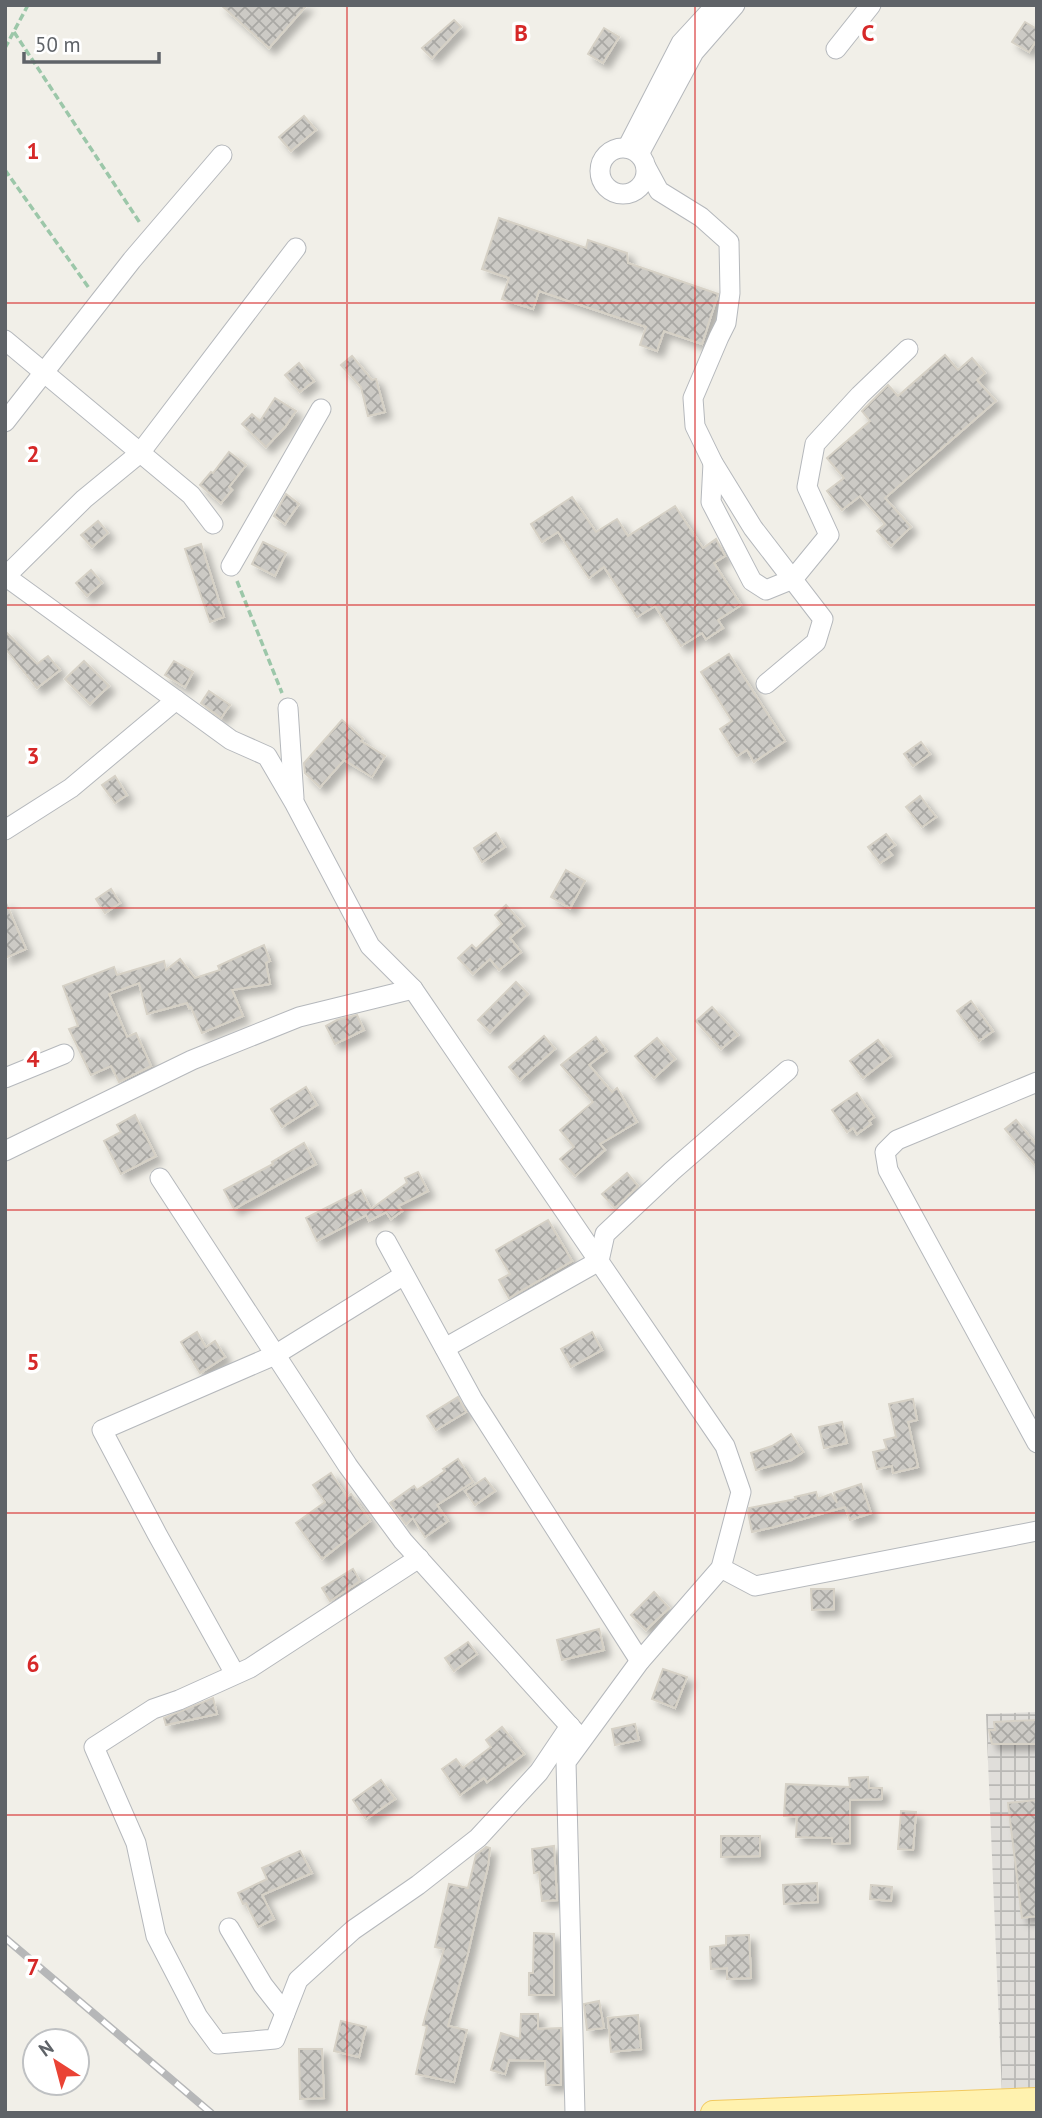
<svg xmlns="http://www.w3.org/2000/svg" width="1042" height="2118" viewBox="0 0 1042 2118" font-family="'PT Sans',sans-serif">
<style>
.industrial{fill:url(#industrial-grid)}
.building{fill:url(#building-cross-hatch);stroke:#d6d1c6;stroke-width:2;filter:url(#shadow)}
.lines{fill:none;stroke-linecap:round;stroke-linejoin:round}
.minor-casing{stroke:#b5b8bc;stroke-width:21}
.major-casing{stroke:#f2c960;stroke-width:26}
.path{stroke:#9cc7a9;stroke-width:3.5;stroke-dasharray:7 3.5;stroke-linecap:butt}
.minor{stroke:#fff;stroke-width:19}
.major{stroke:#fff2af;stroke-width:24}
.rail-casing{stroke:#b6b7b8;stroke-width:8}
.rail{stroke:#fff;stroke-width:5;stroke-dasharray:16;stroke-linecap:butt}
.grid{fill:none;stroke:#d62828;stroke-width:2;stroke-opacity:0.55}
.grid-label{font-size:23px;text-anchor:middle;font-weight:bold;fill:#d62828;stroke:#fff;stroke-width:7;stroke-linejoin:round;paint-order:stroke}
</style>
<defs>
<pattern id="industrial-grid" width="8" height="8" patternUnits="userSpaceOnUse" patternTransform="scale(1.75)"><rect width="8" height="8" fill="#e0deda"/><path d="M0 4h8M4 0v8" fill="none" stroke="#b9b8b5"/></pattern>
<pattern id="building-cross-hatch" width="8" height="8" patternUnits="userSpaceOnUse" patternTransform="scale(1.75)"><rect width="8" height="8" fill="#cccac5"/><path d="M0 0l8 8M0 8l8-8" fill="none" stroke="#a9a8a4"/></pattern>
<filter id="shadow"><feDropShadow dx="6" dy="6" stdDeviation="3.5" flood-color="#0004"/></filter>
</defs>
<rect width="100%" height="100%" fill="#f1efe8"/>
<polygon class="industrial" points="1037,1712 1037,2092 1002,2094 986,1714"/>
<g class="building">
<polygon points="221,5 307,5 269,48"/>
<polygon points="454,20 461,27 432,58 422,48"/>
<polygon points="1025,22 1037,29 1037,39 1029,52 1012,42"/>
<polygon points="604,28 619,37 603,63 588,54"/>
<polygon points="304,116 316,130 291,151 279,137"/>
<polygon points="499,218 586,248 588,240 627,253 628,263 718,294 702,344 664,331 657,351 640,345 646,327 539,291 533,309 502,299 509,278 482,269"/>
<polygon points="945,355 958,370 972,358 985,373 977,380 996,401 885,498 911,527 891,546 877,531 885,524 860,496 842,510 827,491 844,478 827,458 870,421 862,411 888,385 898,396"/>
<polygon points="352,356 372,380 376,379 385,412 368,416 361,387 341,365"/>
<polygon points="299,363 314,381 300,392 285,375"/>
<polygon points="275,398 296,411 285,427 266,447 242,424 252,414 260,421"/>
<polygon points="229,452 246,465 229,487 232,490 221,503 200,485 211,472 213,473"/>
<polygon points="286,494 299,504 285,524 274,516"/>
<polygon points="572,497 596,532 617,519 628,536 675,506 703,548 716,539 725,556 714,563 741,605 718,620 723,628 706,639 702,633 681,646 655,606 637,617 604,567 589,578 558,532 542,542 531,524"/>
<polygon points="98,521 108,533 92,547 81,535"/>
<polygon points="263,542 286,553 275,576 252,564"/>
<polygon points="201,544 224,617 210,622 185,549"/>
<polygon points="91,570 102,583 87,596 76,583"/>
<polygon points="5,631 37,664 48,656 60,670 37,688 5,648"/>
<polygon points="729,654 785,741 754,762 747,750 737,756 720,729 732,721 701,672"/>
<polygon points="84,661 109,686 90,704 65,679"/>
<polygon points="174,661 193,672 185,687 165,675"/>
<polygon points="209,691 230,705 221,718 201,703"/>
<polygon points="342,720 363,739 361,741 385,756 372,777 344,760 320,787 305,773 304,763"/>
<polygon points="921,742 930,754 913,766 904,754"/>
<polygon points="115,776 127,795 115,803 102,785"/>
<polygon points="920,796 936,817 922,827 906,807"/>
<polygon points="496,833 505,847 482,862 474,848"/>
<polygon points="886,834 895,845 888,850 892,855 880,863 868,847"/>
<polygon points="566,870 585,881 570,908 551,897"/>
<polygon points="111,889 120,903 105,913 96,899"/>
<polygon points="5,901 26,949 5,958"/>
<polygon points="506,905 524,926 510,938 521,952 499,970 490,959 473,974 458,958 472,945 476,949 502,924 495,915"/>
<polygon points="264,945 270,961 266,963 270,984 232,990 243,1016 202,1033 191,1007 189,1008 187,1003 147,1014 139,983 109,994 127,1037 136,1033 151,1066 119,1082 111,1066 91,1075 69,1029 78,1026 63,986 114,967 117,975 164,961 166,970 180,959 195,978 220,970 218,966"/>
<polygon points="516,982 528,994 490,1032 478,1020"/>
<polygon points="971,1001 993,1031 979,1041 957,1011"/>
<polygon points="712,1007 738,1035 721,1049 696,1021"/>
<polygon points="357,1015 364,1030 335,1044 326,1026 337,1020"/>
<polygon points="544,1036 555,1049 520,1080 509,1067"/>
<polygon points="596,1037 607,1051 589,1065 612,1092 617,1088 637,1122 600,1144 605,1150 575,1176 560,1159 574,1147 560,1130 593,1102 561,1065"/>
<polygon points="657,1038 675,1059 654,1078 635,1056"/>
<polygon points="878,1040 891,1056 863,1078 850,1061"/>
<polygon points="306,1087 317,1105 282,1127 271,1109"/>
<polygon points="857,1093 874,1117 869,1121 871,1124 857,1134 853,1128 847,1132 832,1110"/>
<polygon points="135,1115 156,1156 121,1174 104,1141 121,1132 117,1125"/>
<polygon points="1016,1120 1037,1145 1037,1168 1005,1129"/>
<polygon points="304,1143 316,1164 234,1209 224,1190 273,1164 272,1162"/>
<polygon points="418,1172 428,1191 398,1206 402,1211 391,1219 386,1212 369,1221 366,1215 317,1241 306,1218 361,1190 371,1209 407,1183 405,1178"/>
<polygon points="627,1173 638,1186 615,1208 602,1194"/>
<polygon points="548,1220 572,1261 509,1298 499,1280 510,1274 496,1250"/>
<polygon points="197,1332 206,1347 215,1341 225,1357 200,1373 181,1342"/>
<polygon points="592,1332 602,1350 571,1367 561,1349"/>
<polygon points="458,1397 466,1412 436,1430 427,1416"/>
<polygon points="913,1399 917,1420 908,1422 918,1467 893,1473 892,1466 877,1469 873,1452 887,1449 884,1440 896,1437 889,1404"/>
<polygon points="842,1422 847,1443 824,1448 819,1427"/>
<polygon points="791,1434 803,1452 791,1460 756,1470 751,1453 772,1446"/>
<polygon points="458,1459 473,1482 437,1505 448,1521 425,1537 413,1518 406,1524 390,1503 414,1486 417,1490 445,1471 443,1469"/>
<polygon points="331,1473 347,1497 351,1494 370,1521 322,1559 296,1523 325,1502 313,1485"/>
<polygon points="485,1478 495,1491 475,1505 465,1491"/>
<polygon points="861,1484 871,1513 850,1520 845,1507 774,1527 752,1532 748,1512 749,1508 796,1499 795,1497 816,1492 818,1499 831,1494 837,1503 834,1493"/>
<polygon points="353,1569 360,1581 330,1601 322,1588"/>
<polygon points="811,1589 834,1589 834,1609 812,1610"/>
<polygon points="654,1592 669,1608 646,1630 631,1615"/>
<polygon points="599,1629 604,1650 562,1660 557,1640"/>
<polygon points="468,1642 477,1654 454,1671 445,1658"/>
<polygon points="663,1669 687,1677 675,1708 652,1699"/>
<polygon points="213,1698 217,1714 166,1725 164,1718"/>
<polygon points="1037,1720 1037,1744 992,1744 989,1730 995,1730 994,1722"/>
<polygon points="635,1724 639,1740 615,1745 612,1729"/>
<polygon points="502,1727 524,1754 487,1782 484,1778 460,1795 442,1769 456,1759 463,1768 491,1747 486,1740"/>
<polygon points="868,1777 869,1788 882,1788 882,1799 850,1800 850,1843 832,1844 832,1838 796,1837 797,1817 784,1816 786,1784 850,1787 849,1778"/>
<polygon points="381,1780 395,1799 366,1819 353,1800"/>
<polygon points="1037,1800 1037,1916 1022,1918 1008,1803"/>
<polygon points="901,1811 916,1812 913,1850 898,1849"/>
<polygon points="721,1836 760,1836 760,1856 721,1857"/>
<polygon points="554,1846 557,1900 542,1901 539,1872 534,1873 532,1849"/>
<polygon points="486,1847 490,1848 488,1866 468,1953 448,2026 467,2030 454,2082 416,2074 427,2026 423,2025 444,1949 435,1947 449,1884 468,1888 476,1855"/>
<polygon points="300,1851 312,1873 262,1895 274,1919 258,1927 246,1903 243,1904 238,1893 267,1879 262,1868"/>
<polygon points="817,1883 818,1902 784,1904 783,1885"/>
<polygon points="871,1885 892,1887 891,1901 870,1899"/>
<polygon points="534,1933 554,1934 554,1995 529,1995 529,1973 533,1973"/>
<polygon points="749,1935 751,1978 727,1979 727,1968 711,1969 710,1947 726,1945 726,1936"/>
<polygon points="599,2001 604,2028 587,2030 584,2004"/>
<polygon points="521,2014 538,2014 538,2029 561,2028 561,2085 546,2085 545,2061 509,2060 505,2074 491,2070 501,2033 520,2039"/>
<polygon points="638,2015 641,2049 611,2052 608,2018"/>
<polygon points="341,2021 366,2027 359,2057 334,2051"/>
<polygon points="299,2049 322,2049 324,2098 300,2099"/>
</g>
<g class="lines">
<defs>
<g id="minor">
<polyline points="836,49 871,5"/>
<polyline points="627,148 681,43 716,5"/>
<circle cx="623" cy="171" r="23"/>
<polyline points="639,154 694,52 735,5"/>
<polyline points="646,167 659,191 701,217 729,242 730,293 726,323 719,337 693,398 695,426 713,463 753,528 823,619 816,642 766,684"/>
<polyline points="5,340 191,495 213,524"/>
<polyline points="5,422 132,260 222,155"/>
<polyline points="713,463 711,502 752,581 766,590 793,579 829,535 807,487 815,444 860,395 908,349"/>
<polyline points="231,566 321,409"/>
<polyline points="5,576 231,740 267,756 295,804 370,946 413,989 725,1446 741,1492 721,1568 640,1661 566,1762 575,2113"/>
<polyline points="6,576 84,499 140,453 296,248"/>
<polyline points="288,708 294,798"/>
<polyline points="5,830 71,788 176,700"/>
<polyline points="5,1078 64,1054"/>
<polyline points="1037,1082 897,1140 885,1152 888,1170 1037,1443"/>
<polyline points="5,1151 192,1060 299,1017 413,989"/>
<polyline points="160,1178 348,1466 403,1541 577,1734"/>
<polyline points="386,1241 473,1400 640,1661"/>
<polyline points="445,1348 599,1261 605,1234 672,1171 788,1070"/>
<polyline points="419,1558 250,1668 179,1700 153,1709 94,1747 136,1843 156,1936 198,2017 218,2044 275,2039 298,1980 353,1930 418,1885 478,1838 539,1772 570,1726"/>
<polyline points="721,1568 755,1586 1037,1531"/>
<polyline points="235,1674 157,1534 102,1430 275,1355 404,1275"/>
<polyline points="229,1928 263,1985 285,2013"/>
</g>
<polyline id="major" points="713,2113 1037,2100"/>
</defs>
<use href="#minor" class="minor-casing"/>
<use href="#major" class="major-casing"/>
<g class="path">
<polyline points="14,32 140,223"/>
<polyline points="5,48 28,5"/>
<polyline points="5,170 89,288"/>
<polyline points="237,581 282,693"/>
</g>
<use href="#minor" class="minor"/>
<use href="#major" class="major"/>
<defs>
<polyline id="rail" points="5,1938 211,2113"/>
</defs>
<use href="#rail" class="rail-casing"/>
<use href="#rail" class="rail"/>
</g>
<path class="grid" d="M347,5v2108M695,5v2108M5,303h1032M5,605h1032M5,908h1032M5,1210h1032M5,1513h1032M5,1815h1032"/>
<g class="grid-label">
<text x="521" y="41">B</text>
<text x="868" y="41">C</text>
<text x="33" y="159">1</text>
<text x="33" y="462">2</text>
<text x="33" y="764">3</text>
<text x="33" y="1067">4</text>
<text x="33" y="1370">5</text>
<text x="33" y="1672">6</text>
<text x="33" y="1975">7</text>
</g>
<rect width="1042" height="2118" fill="none" stroke="#5f6368" stroke-width="14"/>
<g transform="translate(56 2062) rotate(324)"><circle r="33" fill="#ffffff" stroke="#bfc1c3" stroke-width="2"/>
<path d="M0-5L12 26L0 18L-12 26Z" fill="#ea4335"/>
<text y="-10" font-size="19" font-weight="bold" text-anchor="middle" fill="#5f6368">N</text>
</g>
<path d="M24 52v10h135v-10" fill="none" stroke="#5f6368" stroke-width="3.5"/>
<text x="35" y="52" font-size="21" fill="#5f6368" stroke="#ffffff" stroke-width="5" paint-order="stroke">50 m</text>
</svg>
